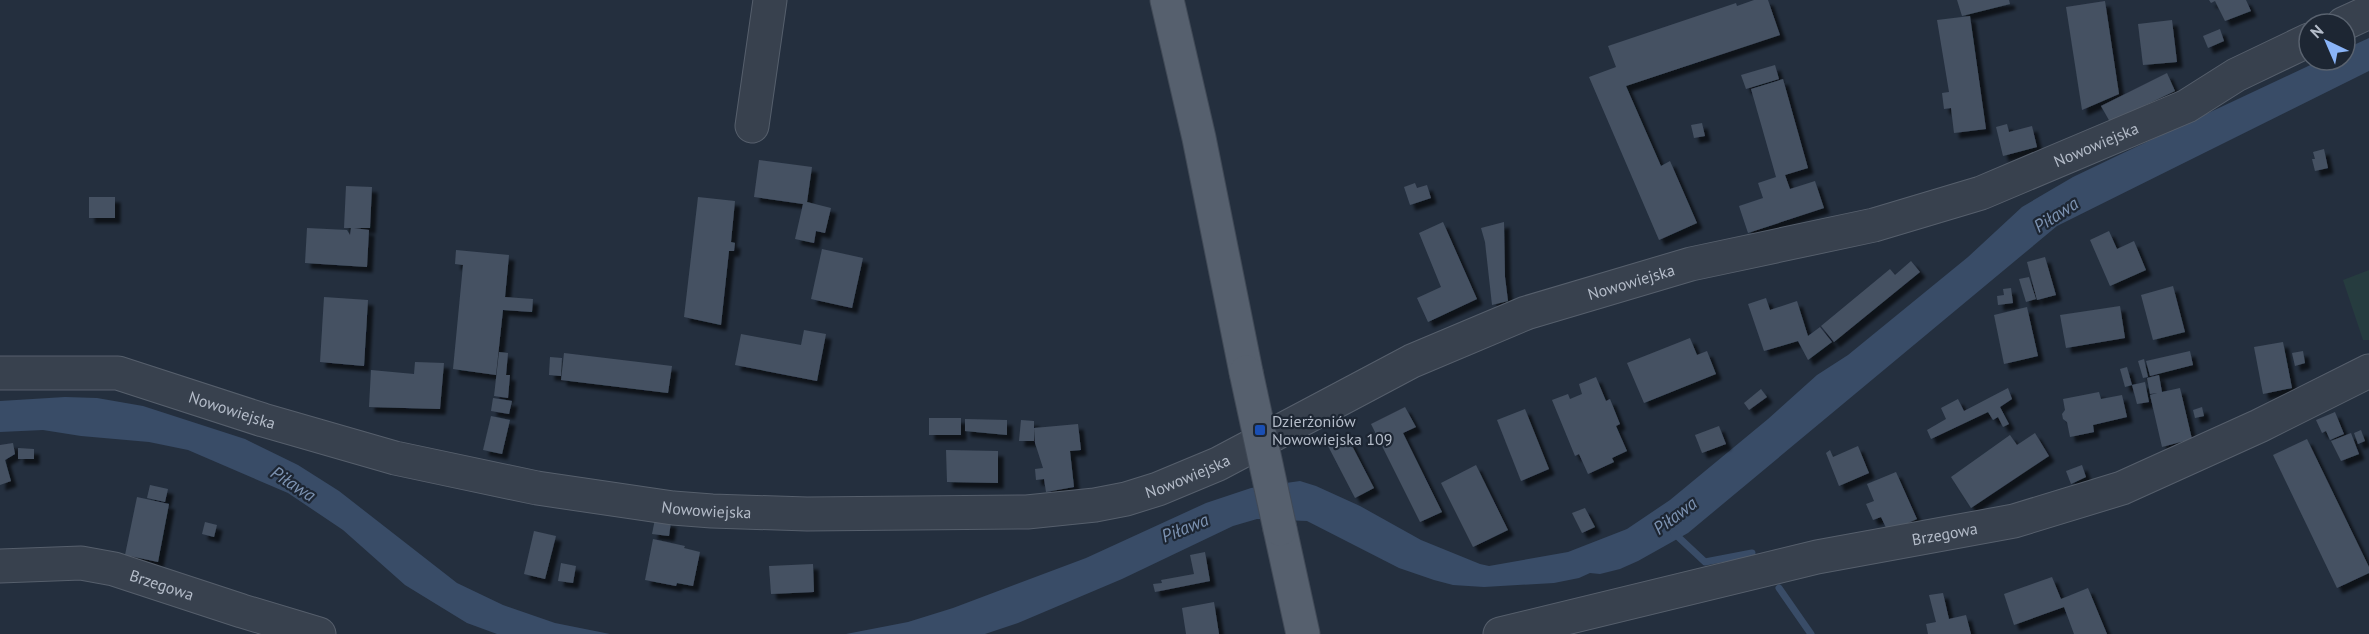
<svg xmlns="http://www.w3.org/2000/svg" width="2369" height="634" viewBox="0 0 2369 634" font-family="'PT Sans',sans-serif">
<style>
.green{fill:#263c3f}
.water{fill:#394c67}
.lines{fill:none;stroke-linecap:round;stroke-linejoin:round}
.stream{stroke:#394c67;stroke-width:7}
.building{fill:#455162;filter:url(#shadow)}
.minor-casing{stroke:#565f6c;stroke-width:35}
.major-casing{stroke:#414a57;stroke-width:35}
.minor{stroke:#38414e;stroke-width:33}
.major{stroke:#56606e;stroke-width:33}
.major-bridge-casing{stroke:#414a57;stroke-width:35;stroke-linecap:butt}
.major-bridge{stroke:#56606e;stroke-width:33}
.transit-dot{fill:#1a4fb4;stroke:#1d2633;stroke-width:2}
.labels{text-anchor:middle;stroke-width:4.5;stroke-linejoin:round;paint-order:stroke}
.street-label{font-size:16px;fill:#b4bcc9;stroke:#1d2633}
.poi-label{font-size:16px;fill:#b4bcc9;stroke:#1d2633;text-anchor:start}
.water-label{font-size:18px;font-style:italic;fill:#7c92b1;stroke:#1d2633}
</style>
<defs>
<filter id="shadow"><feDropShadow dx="5.5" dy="5.5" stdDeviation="1.5" flood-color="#0009"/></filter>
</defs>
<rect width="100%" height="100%" fill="#242f3e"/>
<polygon class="green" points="2369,270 2369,340 2363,340 2343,280"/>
<g class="water">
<polygon points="2369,38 2369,71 2057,226 1688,533 1638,561 1620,569 1600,574 1590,573 1579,578 1554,583 1484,587 1453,585 1434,580 1399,568 1307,521 1257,519 1233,526 1122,579 1018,623 985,634 846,634 908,622 953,608 1086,558 1206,503 1251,488 1300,481 1316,486 1360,506 1421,540 1480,564 1489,566 1568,552 1627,529 1670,500 1768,419 1817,375 1848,355 1968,257 2022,207 2073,177 2121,154 2321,60 2345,60 2345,49"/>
<polygon points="65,397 97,398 143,406 245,439 298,465 339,491 457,583 503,605 555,623 610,634 497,634 467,623 405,585 343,530 288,493 188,450 149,442 81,436 43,430 0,432 0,401"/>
</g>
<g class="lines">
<g class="stream">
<polyline points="1674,533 1705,562 1752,553"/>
<polyline points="1779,588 1811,634"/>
</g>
</g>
<g class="building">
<polygon points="1754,0 1768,0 1780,35 1626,86 1661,166 1670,161 1697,223 1659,240 1589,77 1616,67 1608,46 1736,3 1737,6"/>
<polygon points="1957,0 2009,0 2010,4 1962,16"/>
<polygon points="2209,0 2246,0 2251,11 2225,21 2215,1 2211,3"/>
<polygon points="2105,1 2119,94 2082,110 2066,7"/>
<polygon points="1970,16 1986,129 1954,133 1951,108 1944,109 1942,93 1949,92 1937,20"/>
<polygon points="2172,20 2177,62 2143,65 2138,24"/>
<polygon points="2220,29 2224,41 2208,48 2203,36"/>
<polygon points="1775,65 1779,79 1746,89 1741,75"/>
<polygon points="2167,73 2175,91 2110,122 2101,106"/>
<polygon points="1783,79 1808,168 1785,175 1790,189 1815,181 1824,208 1748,233 1739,206 1763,198 1758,183 1776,177 1751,89"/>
<polygon points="1702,123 1705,136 1694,138 1691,125"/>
<polygon points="2007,124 2009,132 2032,126 2037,147 2003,156 1996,127"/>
<polygon points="2324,149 2328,168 2315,171 2312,159 2315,159 2313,152"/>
<polygon points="759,160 812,167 807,202 831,208 825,233 816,231 814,243 795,239 803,204 754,197"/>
<polygon points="1415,183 1417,188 1427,185 1431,198 1410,205 1404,187"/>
<polygon points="346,186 372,187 370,228 354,228 369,230 367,267 305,263 307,228 347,230 350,235 351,228 344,228"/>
<rect x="89" y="197" width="26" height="21"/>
<polygon points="698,197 735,201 731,242 735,243 734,251 729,251 721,325 684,317"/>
<polygon points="1443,222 1477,299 1428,322 1417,298 1441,287 1419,233"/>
<polygon points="1504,222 1505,277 1508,301 1492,305 1485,242 1481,228"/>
<polygon points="2109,231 2117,249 2134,241 2146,270 2110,286 2090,240"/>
<polygon points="822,249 863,258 852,308 811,299"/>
<polygon points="456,250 509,255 505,297 533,299 532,312 503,310 496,375 453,369 463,265 455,264"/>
<polygon points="2045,257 2056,295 2037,300 2027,262"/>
<polygon points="1911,261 1920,272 1834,342 1821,326 1890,269 1895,275"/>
<polygon points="2029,277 2036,299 2026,302 2019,279"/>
<polygon points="2173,286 2185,332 2153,340 2141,295"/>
<polygon points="2011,288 2013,303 1998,305 1997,296 2004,295 2003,289"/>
<polygon points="324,297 368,300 364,366 320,362"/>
<polygon points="1766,298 1770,310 1797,301 1808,336 1820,327 1832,342 1808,360 1798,341 1764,351 1748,304"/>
<polygon points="2120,306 2125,338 2066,348 2060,315"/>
<polygon points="2027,307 2038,356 2004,364 1994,315"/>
<polygon points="804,330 826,334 817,381 735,365 741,334 801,345"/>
<polygon points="1690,338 1697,355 1707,351 1716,374 1644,403 1627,363"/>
<polygon points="2283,342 2292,388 2263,394 2254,347"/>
<polygon points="2190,351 2193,365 2150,376 2146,361"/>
<polygon points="2303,351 2305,363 2295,366 2292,353"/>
<polygon points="499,352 508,353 506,375 510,375 508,398 494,396"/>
<polygon points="564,353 672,366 668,393 561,380"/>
<polygon points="550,357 562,358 561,376 549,375"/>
<polygon points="2144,359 2148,377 2143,378 2138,361"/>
<polygon points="415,362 444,363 440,409 369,407 371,370 414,374"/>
<polygon points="2127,367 2132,385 2125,387 2120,369"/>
<polygon points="2159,375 2162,392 2180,388 2192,439 2162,447 2150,395 2157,393 2150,394 2147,378"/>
<polygon points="1596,377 1606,401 1610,399 1620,424 1616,426 1627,451 1612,458 1614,462 1588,474 1579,454 1575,456 1552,400 1568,394 1570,399 1582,394 1579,384"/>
<polygon points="2145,382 2149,402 2137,404 2132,385"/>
<polygon points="2008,388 2012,399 2000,407 2009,424 2003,427 1998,417 1993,420 1988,412 1931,439 1927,430 1946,419 1941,408 1958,399 1964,411"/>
<polygon points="1761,389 1767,397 1749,410 1744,403"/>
<polygon points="2099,392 2101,399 2122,395 2127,417 2093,425 2094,432 2070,437 2067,422 2063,419 2062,414 2065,410 2063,399"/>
<polygon points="493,398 512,401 509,414 491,411"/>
<polygon points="1405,407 1416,427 1403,433 1442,512 1420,522 1371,424"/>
<polygon points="2202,407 2204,416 2195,418 2193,410"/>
<polygon points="1525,409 1549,469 1521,481 1497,420"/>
<polygon points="2335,412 2344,434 2330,440 2326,431 2322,433 2316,420"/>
<polygon points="491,416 510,420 502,454 483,450"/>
<rect x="929" y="418" width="32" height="17"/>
<polygon points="965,419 1007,420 1007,435 965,431"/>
<polygon points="1021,420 1034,421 1034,441 1019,441"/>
<polygon points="1078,424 1081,450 1070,451 1074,487 1046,492 1044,479 1036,480 1035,469 1043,468 1035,443 1034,428"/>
<polygon points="1719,426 1726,444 1702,453 1695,435"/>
<polygon points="2361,430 2365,441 2358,444 2354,433"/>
<polygon points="2035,433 2049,456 1971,508 1951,477 2010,435 2017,445"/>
<polygon points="2351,433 2359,454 2341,461 2331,441"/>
<polygon points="1347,436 1374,488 1355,498 1328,446"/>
<polygon points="2307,439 2369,567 2369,573 2337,588 2273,455"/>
<polygon points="13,443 15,454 5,460 11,481 0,485 0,445"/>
<polygon points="1858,446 1869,473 1839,486 1826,453 1830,450 1833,457"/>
<polygon points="18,448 34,449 34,459 18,459"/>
<polygon points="946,450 998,451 998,483 947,482"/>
<polygon points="1476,465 1508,530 1473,547 1441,483"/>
<polygon points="2082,465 2086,477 2071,484 2066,471"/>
<polygon points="1896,472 1917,519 1888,532 1881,517 1873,520 1866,504 1874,501 1867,484"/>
<polygon points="150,485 168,489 165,502 147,498"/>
<polygon points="137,497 169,504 158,562 125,555"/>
<polygon points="1585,508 1595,527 1582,533 1572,513"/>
<polygon points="655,519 671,522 669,536 652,534"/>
<polygon points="205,522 217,525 214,537 202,534"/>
<polygon points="534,531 556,536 545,579 524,574"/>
<polygon points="653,539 685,546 684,548 700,552 693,586 677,583 676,586 645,580"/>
<polygon points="1205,552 1210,581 1155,592 1153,584 1162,583 1161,580 1194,574 1190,555"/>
<polygon points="561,563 576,566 573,583 558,581"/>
<polygon points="813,564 814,592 771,594 769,566"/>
<polygon points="2052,577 2061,599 2088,588 2107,634 2074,634 2064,607 2014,625 2004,594"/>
<polygon points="1943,593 1949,619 1966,615 1971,634 1928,634 1926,624 1936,622 1929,595"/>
<polygon points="1214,602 1219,634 1186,634 1182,608"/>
</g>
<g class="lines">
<defs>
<g id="minor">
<polyline points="2343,24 2369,12"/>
<polyline points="752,126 770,0"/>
<path id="s1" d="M0,373h118l145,47 132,38 142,30 136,20 39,3 95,3 220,-2 68,-7 31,-6 32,-10 60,-25 194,-103 114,-48 165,-49 183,-39 107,-32 206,-87 49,-31 73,-35"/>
<path id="s2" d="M0,566l81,-3 33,6 128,42 77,23"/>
<path id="s3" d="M1500,634l317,-77 197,-36 108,-33 137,-62 110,-55"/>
</g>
<g id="major">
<polyline points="1167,0 1199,138 1246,372"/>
<polyline points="1280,529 1303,634"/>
</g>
</defs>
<use href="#minor" class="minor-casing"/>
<use href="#major" class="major-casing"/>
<use href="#minor" class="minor"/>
<use href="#major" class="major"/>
<defs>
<polyline id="major-bridge" points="1246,372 1280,529"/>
</defs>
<use href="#major-bridge" class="major-bridge-casing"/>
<use href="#major-bridge" class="major-bridge"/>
</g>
<rect class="transit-dot" x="1254" y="424" width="12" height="12" rx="3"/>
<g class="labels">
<g class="street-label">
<text dy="6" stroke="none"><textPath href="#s1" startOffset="2182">Nowowiejska</textPath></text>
<text dy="6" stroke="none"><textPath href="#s1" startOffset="1696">Nowowiejska</textPath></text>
<text dy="6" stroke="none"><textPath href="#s1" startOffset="238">Nowowiejska</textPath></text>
<text dy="6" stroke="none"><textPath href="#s1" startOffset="1210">Nowowiejska</textPath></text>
<text dy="6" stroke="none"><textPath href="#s1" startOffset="724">Nowowiejska</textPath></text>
<text dy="6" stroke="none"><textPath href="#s3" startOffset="456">Brzegowa</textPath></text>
<text dy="6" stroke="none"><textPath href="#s2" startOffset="165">Brzegowa</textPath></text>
</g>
<g class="poi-label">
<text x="1272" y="427">Dzierżoniów<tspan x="1272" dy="18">Nowowiejska 109</tspan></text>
</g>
<g class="water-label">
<text transform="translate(2056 215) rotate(-33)" y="6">Piława</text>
<text transform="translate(293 484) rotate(33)" y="6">Piława</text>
<text transform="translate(1675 516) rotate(-37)" y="6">Piława</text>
<text transform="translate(1185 528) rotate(-22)" y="6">Piława</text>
</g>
</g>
<g transform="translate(2327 42) rotate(316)"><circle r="28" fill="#1d2633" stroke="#59626f" stroke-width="1.5"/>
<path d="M0-4.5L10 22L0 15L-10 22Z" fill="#8ab4f8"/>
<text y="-9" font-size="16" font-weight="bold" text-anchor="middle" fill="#b4bcc9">N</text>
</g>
</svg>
